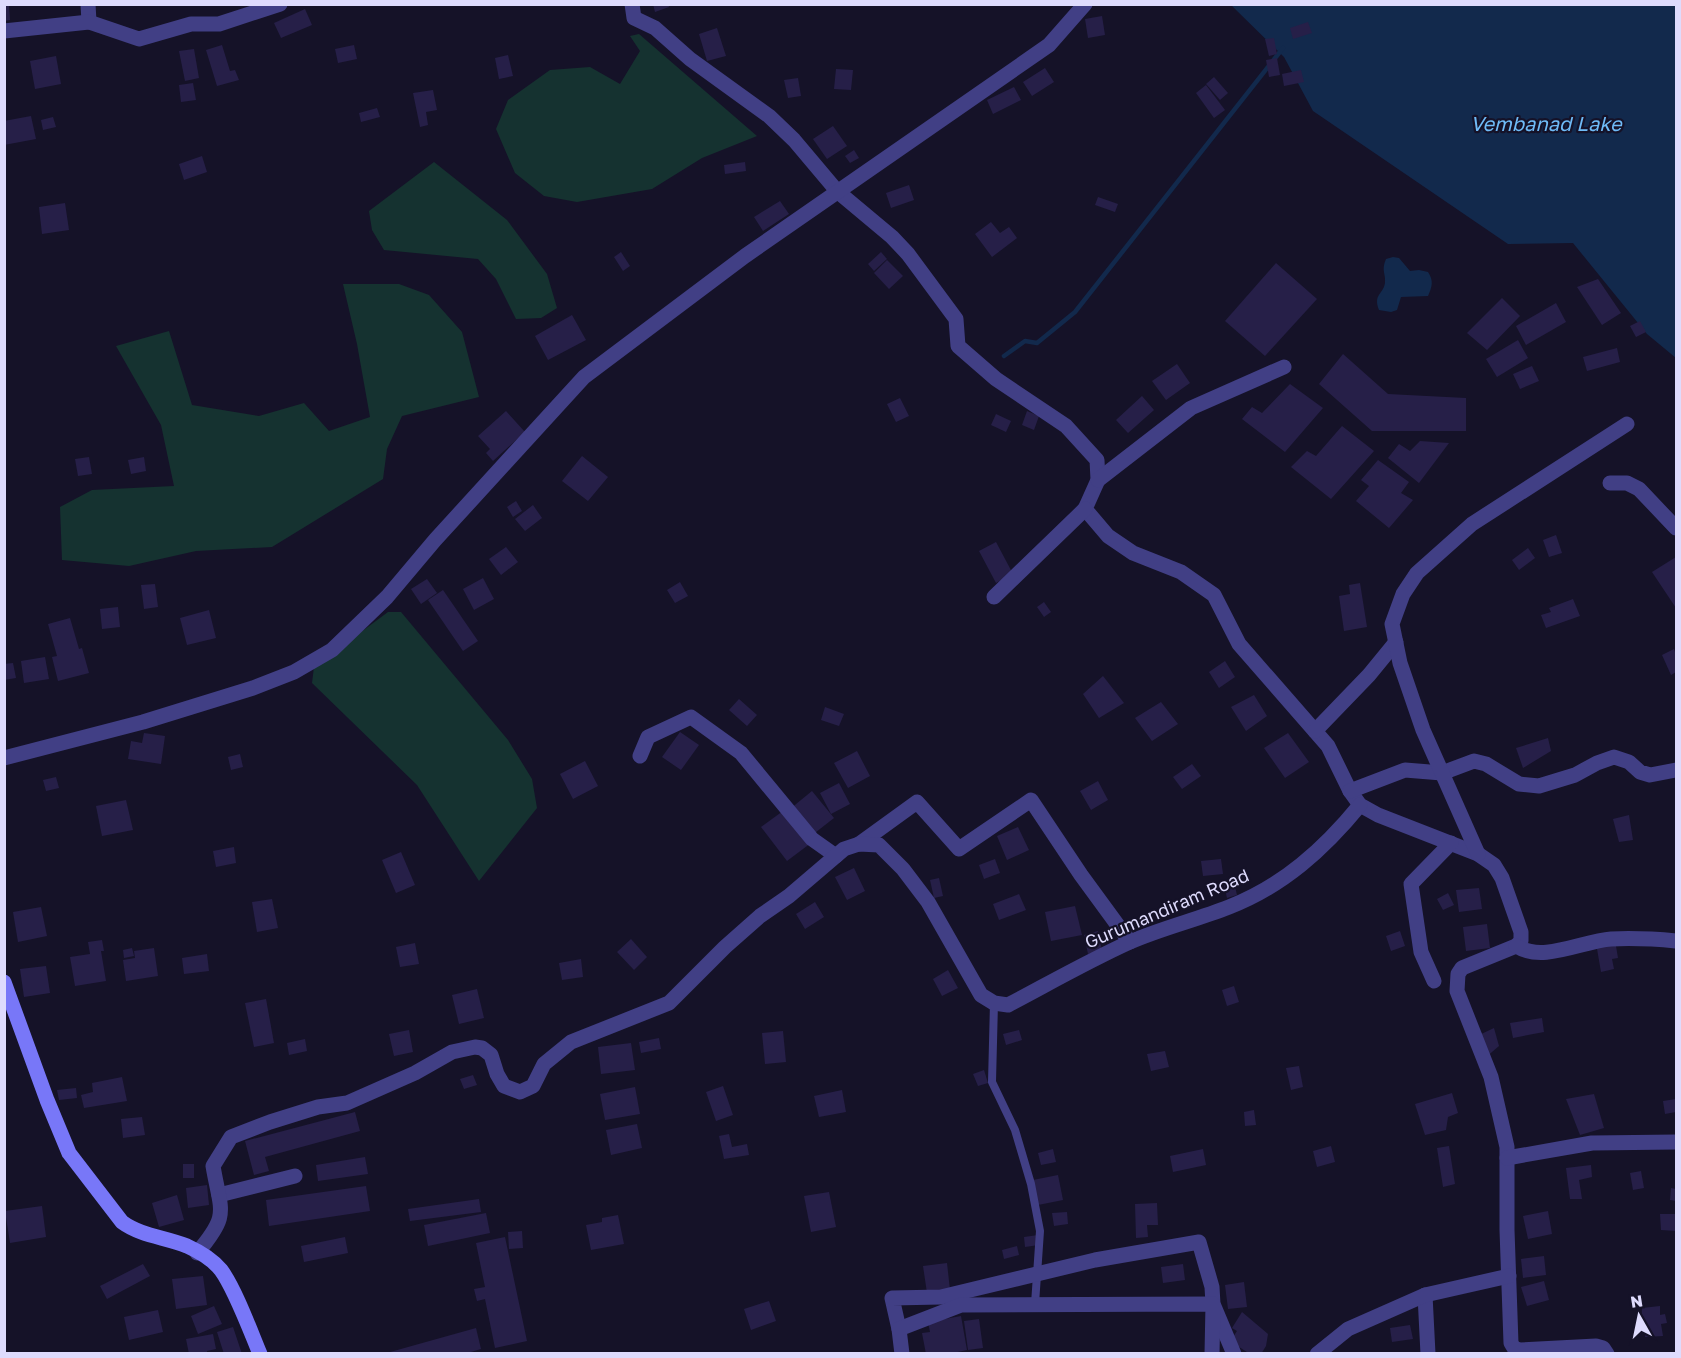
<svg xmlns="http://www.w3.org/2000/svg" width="1681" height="1358" viewBox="0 0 1681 1358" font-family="'Golos Text',sans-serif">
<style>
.green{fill:#153230}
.water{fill:#12294c}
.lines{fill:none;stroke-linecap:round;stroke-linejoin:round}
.stream{stroke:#12294c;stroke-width:4.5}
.building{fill:#261f48}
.service{stroke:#413f85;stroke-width:8}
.minor{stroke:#413f85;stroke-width:15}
.secondary{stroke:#7877f8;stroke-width:15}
.labels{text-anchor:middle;stroke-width:4.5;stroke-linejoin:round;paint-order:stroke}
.street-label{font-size:18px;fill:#dedbfd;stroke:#151228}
.water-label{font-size:20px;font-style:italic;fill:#6fbbf7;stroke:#151228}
</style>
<rect width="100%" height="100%" fill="#151228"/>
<g class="green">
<polygon points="639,34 757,136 702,158 652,189 577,202 544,196 515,173 496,129 508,100 550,70 590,67 620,84 640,51 630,36"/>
<polygon points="434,162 507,220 547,274 557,308 541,318 516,319 496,279 478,259 384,250 372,230 369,211"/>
<polygon points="343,284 399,284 429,295 462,332 479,397 402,416 387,449 383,479 272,547 196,551 129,566 62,560 60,507 92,490 174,486 161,425 116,346 169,331 192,405 259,416 304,403 329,431 370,417 357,344"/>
<polygon points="388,612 401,612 508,740 532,779 537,808 479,881 417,785 312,683 314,667"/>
</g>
<g class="water">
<polygon points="1231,5 1676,5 1676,358 1647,334 1573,243 1508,244 1313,111 1284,57"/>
<path d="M1393,257l6,1 11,13 9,-1 9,2c6,9 4,15 0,24l-27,1 -4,13 -6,2 -12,-2c-6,-16 4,-15 6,-27 1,-10 -4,-12 1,-24z"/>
</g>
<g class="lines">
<polyline class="stream" points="1004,356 1025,341 1037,343 1075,312 1283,48"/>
</g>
<g class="building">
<polygon points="653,4 668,4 669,7 655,12"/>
<polygon points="9,5 10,20 4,21 4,6"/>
<polygon points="305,9 312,25 281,38 274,23"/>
<polygon points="1102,16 1105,35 1088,38 1085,19"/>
<polygon points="1308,22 1312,33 1293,39 1290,28"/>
<polygon points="717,28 726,56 707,61 699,34"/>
<polygon points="1274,38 1277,54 1269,56 1265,39"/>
<polygon points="222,45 230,71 235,70 239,80 217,86 206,50"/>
<polygon points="354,45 357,59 338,63 335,49"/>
<polygon points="194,49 199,78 185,81 179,51"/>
<polygon points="508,55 513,76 499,79 495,58"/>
<polygon points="56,56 61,84 35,89 30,61"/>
<polygon points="1277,58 1280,75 1269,77 1266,60"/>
<polygon points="1045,68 1054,82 1032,96 1023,82"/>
<polygon points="836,69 853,70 851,90 834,89"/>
<polygon points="1301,70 1304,82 1284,86 1282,74"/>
<polygon points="1214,77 1228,93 1220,100 1206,84"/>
<polygon points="798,78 801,96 788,98 784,80"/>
<polygon points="193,83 196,100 181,102 179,85"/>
<polygon points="1206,85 1225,110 1214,118 1196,93"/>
<polygon points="1014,87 1021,100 993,114 987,100"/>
<polygon points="433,90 437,110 426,112 428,125 420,127 413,93"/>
<polygon points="377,108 380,117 361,122 359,113"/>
<polygon points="31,116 36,139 4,145 4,121"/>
<polygon points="53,117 56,127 43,130 41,120"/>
<polygon points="833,126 847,146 827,159 813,139"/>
<polygon points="854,150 859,158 850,163 845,156"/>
<polygon points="202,156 207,172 184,180 179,164"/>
<polygon points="745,162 746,171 725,174 724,165"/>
<polygon points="909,185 914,200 891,208 886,193"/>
<polygon points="1098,197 1118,204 1115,212 1095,205"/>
<polygon points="780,201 789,214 763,231 754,217"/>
<polygon points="65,203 69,230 42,234 39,207"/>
<polygon points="991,222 1000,233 1009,227 1017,238 992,257 975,234"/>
<polygon points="621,252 630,266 623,271 614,257"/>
<polygon points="881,252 887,259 874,271 868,264"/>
<polygon points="887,260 903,276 889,289 874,273"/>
<polygon points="1276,263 1317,299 1265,356 1225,321"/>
<polygon points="1598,279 1621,313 1602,325 1577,287"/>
<polygon points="1502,298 1520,316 1487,350 1467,333"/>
<polygon points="1556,303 1566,322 1526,345 1516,326"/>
<polygon points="572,315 586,340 548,360 535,336"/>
<polygon points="1640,321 1646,332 1636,337 1630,326"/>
<polygon points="1518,340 1528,358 1497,377 1486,359"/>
<polygon points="1617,348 1620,362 1587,371 1583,357"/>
<polygon points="1343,354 1388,394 1466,398 1466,431 1372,431 1319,384"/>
<polygon points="1177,364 1190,383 1166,400 1152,381"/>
<polygon points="1532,366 1539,381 1520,389 1513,374"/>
<polygon points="1290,384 1323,408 1285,452 1242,419 1252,407 1262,413"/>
<polygon points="1142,396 1154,410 1128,433 1116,420"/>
<polygon points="900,398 909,416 896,422 887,404"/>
<polygon points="506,411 525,432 493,461 486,453 490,449 478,436"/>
<polygon points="1027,411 1039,416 1034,430 1022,425"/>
<polygon points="996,414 1011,421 1006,432 991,425"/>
<polygon points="1342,426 1374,451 1331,499 1291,467 1307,451 1316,456"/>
<polygon points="1420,441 1449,443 1419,483 1388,458 1399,444 1410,451"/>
<polygon points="582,456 608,477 588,501 562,481"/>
<polygon points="89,457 92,474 78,476 75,459"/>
<polygon points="144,457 146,471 131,474 128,460"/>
<polygon points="1378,460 1409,482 1401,493 1413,500 1389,528 1356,501 1369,486 1361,480"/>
<polygon points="516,501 522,511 513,517 507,507"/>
<polygon points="533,505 542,518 525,531 515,519"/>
<polygon points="1556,535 1562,553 1549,557 1543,540"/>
<polygon points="996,542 1013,574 996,583 979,551"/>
<polygon points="506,547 518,562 501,575 489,559"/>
<polygon points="1528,548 1535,558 1519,570 1512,560"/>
<polygon points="1676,557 1676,608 1652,572"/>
<polygon points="483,578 494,599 474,610 463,589"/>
<polygon points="427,579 437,593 421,604 411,589"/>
<polygon points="680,582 688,596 675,603 667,590"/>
<polygon points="1360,583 1367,627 1344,631 1339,596 1350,594 1349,585"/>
<polygon points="155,584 158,607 144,609 141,585"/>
<polygon points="443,590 478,641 463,651 428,600"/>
<polygon points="1573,599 1580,616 1546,628 1541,615 1551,612 1549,608"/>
<polygon points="1044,602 1051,612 1044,617 1037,607"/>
<polygon points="118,607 120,627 102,629 100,609"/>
<polygon points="209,610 216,638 187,645 180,618"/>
<polygon points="70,618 79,649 82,648 89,673 58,681 52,657 57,656 48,624"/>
<polygon points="1674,649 1676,655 1676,672 1671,675 1662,655"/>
<polygon points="45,657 49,679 24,683 21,661"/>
<polygon points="1225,661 1235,677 1219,688 1209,672"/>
<polygon points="13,663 16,678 4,680 4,664"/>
<polygon points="1103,676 1124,703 1099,718 1083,694"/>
<polygon points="1254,695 1267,716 1246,731 1231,707"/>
<polygon points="739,699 757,715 747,726 729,710"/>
<polygon points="1161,702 1178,724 1152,741 1135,718"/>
<polygon points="825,707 844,714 839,726 821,720"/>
<polygon points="680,732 699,745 681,770 662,757"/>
<polygon points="144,733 165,736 161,764 128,759 131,741 142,743"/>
<polygon points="1288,733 1309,762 1285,778 1264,748"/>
<polygon points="1548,738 1551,751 1523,768 1516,748"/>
<polygon points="857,751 870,776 848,788 834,763"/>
<polygon points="240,754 243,767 231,770 228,757"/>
<polygon points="585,761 598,786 573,799 560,774"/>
<polygon points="1192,764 1201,776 1182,789 1173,777"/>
<polygon points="56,777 59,788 46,791 43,780"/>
<polygon points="1098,781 1108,800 1091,810 1080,791"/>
<polygon points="839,783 850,804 831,814 820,793"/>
<polygon points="812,791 834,818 811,836 790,809"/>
<polygon points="126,800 133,830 102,836 96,806"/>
<polygon points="783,811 811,843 787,861 761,827"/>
<polygon points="1629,815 1633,840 1619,842 1613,819"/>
<polygon points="1018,827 1029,850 1007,860 997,836"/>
<polygon points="234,847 236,863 216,867 213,851"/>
<polygon points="401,852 415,885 396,893 382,860"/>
<polygon points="995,859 1000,873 984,879 979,865"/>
<polygon points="1221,859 1223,874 1203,876 1201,861"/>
<polygon points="854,868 865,891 847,900 835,877"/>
<polygon points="939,878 943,896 934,898 930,880"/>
<polygon points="1233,878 1237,895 1227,898 1223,881"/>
<polygon points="1479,888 1482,909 1459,912 1456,890"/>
<polygon points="1448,893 1454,905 1443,910 1437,899"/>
<polygon points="1019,894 1026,910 999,920 993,904"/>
<polygon points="272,899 278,928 257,932 252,902"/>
<polygon points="815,902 824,917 805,929 796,914"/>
<polygon points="1075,906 1082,935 1051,941 1045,912"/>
<polygon points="41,907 47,936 18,942 13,912"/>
<polygon points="1487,924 1490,948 1466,951 1463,927"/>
<polygon points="1098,931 1102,951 1088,954 1084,935"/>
<polygon points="1400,931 1405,946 1391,951 1386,936"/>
<polygon points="631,939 647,957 634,970 617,952"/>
<polygon points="102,940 104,951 101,951 106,981 75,986 70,957 90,954 88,942"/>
<polygon points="1615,940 1618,958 1612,959 1614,969 1601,972 1596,943"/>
<polygon points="415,943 419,964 400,967 396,947"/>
<polygon points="132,948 134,956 124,958 123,950"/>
<polygon points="154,948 158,976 126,981 123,960 135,958 134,951"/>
<polygon points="207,954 209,971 184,974 182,958"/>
<polygon points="581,959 583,977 562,980 559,963"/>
<polygon points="46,966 50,993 24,997 20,969"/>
<polygon points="948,970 958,988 942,996 933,979"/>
<polygon points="1234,986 1239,1002 1227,1006 1222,990"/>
<polygon points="477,989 484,1018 459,1024 452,995"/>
<polygon points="266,999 274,1043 254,1047 245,1003"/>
<polygon points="1542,1018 1544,1032 1513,1038 1510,1023"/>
<polygon points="1494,1028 1499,1046 1485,1058 1477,1036"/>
<polygon points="409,1030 413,1052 394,1056 389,1034"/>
<polygon points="1019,1030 1022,1040 1006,1045 1003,1034"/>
<polygon points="783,1031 786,1062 765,1064 762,1033"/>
<polygon points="659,1038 661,1049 641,1053 639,1042"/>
<polygon points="305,1039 307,1051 289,1055 287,1043"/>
<polygon points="631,1043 635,1070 601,1074 598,1047"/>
<polygon points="1165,1051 1169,1067 1151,1071 1147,1054"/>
<polygon points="1299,1066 1303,1087 1291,1090 1286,1068"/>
<polygon points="984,1070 988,1083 978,1086 973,1074"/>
<polygon points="473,1075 477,1085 464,1089 460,1079"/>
<polygon points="122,1077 127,1101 84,1108 81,1095 93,1092 92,1083"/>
<polygon points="723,1086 733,1115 716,1121 706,1092"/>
<polygon points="635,1087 640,1114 605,1120 600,1094"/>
<polygon points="76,1088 77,1098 59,1100 57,1090"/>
<polygon points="842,1090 846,1112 819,1117 814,1096"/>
<polygon points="1452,1093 1458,1113 1448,1117 1446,1130 1425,1135 1415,1104"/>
<polygon points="1594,1094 1604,1128 1580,1135 1566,1099"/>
<polygon points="1676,1099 1676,1112 1665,1114 1663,1101"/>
<polygon points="1254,1110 1256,1125 1245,1126 1244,1112"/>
<polygon points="355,1112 360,1131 265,1157 269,1171 254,1175 245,1141"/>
<polygon points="142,1117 145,1135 123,1138 121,1119"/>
<polygon points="637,1124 642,1148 611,1155 606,1130"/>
<polygon points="729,1134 732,1147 747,1144 749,1155 724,1159 719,1136"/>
<polygon points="1331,1146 1335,1162 1317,1167 1313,1151"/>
<polygon points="1449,1146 1455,1184 1443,1187 1437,1148"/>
<polygon points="1053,1149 1056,1162 1041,1165 1038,1153"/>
<polygon points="1203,1149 1206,1165 1173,1172 1170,1156"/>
<polygon points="365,1157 368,1174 318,1181 316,1165"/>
<rect x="183" y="1164" width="11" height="14"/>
<polygon points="1591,1165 1592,1177 1579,1180 1582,1199 1570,1199 1566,1168"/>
<polygon points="1641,1171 1644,1188 1633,1190 1630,1173"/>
<polygon points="1058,1175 1063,1200 1038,1205 1033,1180"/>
<polygon points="207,1185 209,1205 188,1208 186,1188"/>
<polygon points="366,1186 370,1211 269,1226 266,1200"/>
<polygon points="1671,1188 1676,1189 1676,1201 1670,1200"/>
<polygon points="829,1192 836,1227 811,1232 804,1196"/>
<polygon points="177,1195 184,1220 159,1227 152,1203"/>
<polygon points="479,1199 481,1212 410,1221 408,1209"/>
<polygon points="1157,1203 1158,1225 1147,1225 1148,1237 1136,1238 1135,1204"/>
<polygon points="42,1206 46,1237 10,1243 5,1211"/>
<polygon points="1548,1211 1552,1234 1528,1239 1523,1216"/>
<polygon points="1067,1212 1068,1224 1054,1226 1052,1213"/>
<polygon points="486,1213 490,1233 428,1246 424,1225"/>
<polygon points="1660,1214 1676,1214 1676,1231 1661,1230"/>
<polygon points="618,1215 624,1244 591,1250 586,1225 602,1222 602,1218"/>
<polygon points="522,1231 523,1248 509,1249 508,1232"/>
<polygon points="1038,1235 1039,1245 1025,1247 1024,1237"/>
<polygon points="345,1237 348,1253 304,1262 301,1246"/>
<polygon points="505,1237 527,1341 495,1348 485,1299 477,1301 474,1289 485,1287 476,1243"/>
<polygon points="1017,1246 1019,1255 1004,1259 1002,1250"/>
<polygon points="1544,1256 1546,1275 1523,1278 1521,1259"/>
<polygon points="947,1263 950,1290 927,1293 923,1266"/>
<polygon points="143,1264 150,1276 107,1299 100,1286"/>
<polygon points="1183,1264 1185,1280 1163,1283 1161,1267"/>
<polygon points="203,1276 207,1305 176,1309 172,1279"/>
<polygon points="1544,1281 1549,1300 1527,1306 1521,1287"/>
<polygon points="1244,1282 1247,1307 1228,1309 1225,1285"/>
<polygon points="769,1301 776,1321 751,1330 744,1309"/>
<polygon points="214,1306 222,1324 198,1334 191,1316"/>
<polygon points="1660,1306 1660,1315 1665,1314 1667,1323 1661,1324 1663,1336 1645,1337 1647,1323 1641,1325 1642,1308"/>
<polygon points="158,1310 163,1332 129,1340 124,1317"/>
<polygon points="1242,1312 1268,1334 1266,1346 1261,1354 1250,1354 1236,1345 1233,1337 1237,1331 1232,1328"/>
<polygon points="961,1316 967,1350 948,1354 926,1354 922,1333 930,1332 928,1322"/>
<polygon points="979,1319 983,1348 968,1350 964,1321"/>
<polygon points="1410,1325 1413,1339 1392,1342 1390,1328"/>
<polygon points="233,1327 242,1354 224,1354 217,1332"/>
<polygon points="476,1328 481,1349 464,1354 383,1354"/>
<polygon points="213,1334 216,1349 207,1351 207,1354 189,1354 186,1339"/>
</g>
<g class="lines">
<polyline class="service" points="994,1003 992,1082 1015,1130 1031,1184 1040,1231 1035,1304"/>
<g class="minor">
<polyline points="88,4 89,22"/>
<polyline points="632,4 634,18 655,28 690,59 769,116 794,140 837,191 892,237 908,254 956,319 958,346 996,379 1066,426 1097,460 1098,480 1085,509 1108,536 1133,553 1181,572 1214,595 1239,644 1328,746 1350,791 1360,805 1378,815 1478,854 1494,865 1502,878 1521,932 1521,941 1516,946 1462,968 1458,974 1457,991 1491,1077 1507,1147 1507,1230 1511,1343 1514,1348 1520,1350 1596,1346 1603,1348 1607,1354"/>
<polyline points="4,31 89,22 139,39 191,24 219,24 280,4"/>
<polyline points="1098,480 1191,408 1284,367"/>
<polyline points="1610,483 1627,483 1639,489 1676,528"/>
<polyline points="994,597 1085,509"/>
<polyline points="1315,731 1369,675 1396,642"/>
<polyline points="640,756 648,737 691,717 741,753 812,839 836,856"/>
<polyline points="4,758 143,722 253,688 294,672 332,650 387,597 435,540 584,377 745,256 1049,45 1085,4"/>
<polyline points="1350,791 1405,770 1442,773 1474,761 1486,764 1519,784 1539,786 1575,775 1597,763 1614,757 1629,762 1640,772 1650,775 1676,770"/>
<polyline points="859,844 917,802 959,849 1031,800 1081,875 1130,942"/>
<polyline points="1478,854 1423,730 1400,663 1392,624 1403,594 1417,573 1472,524 1627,424"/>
<path d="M1516,946c27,17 66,-5 95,-7 22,-1 44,0 65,2"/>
<polyline points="1434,981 1421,952 1411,884 1451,843"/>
<polyline points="1507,1158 1592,1143 1676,1142"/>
<polyline points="219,1195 295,1176"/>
<path d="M197,1253c33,-39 24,-40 16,-87l18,-29 39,-15 48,-15 29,-4 68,-30 37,-21 23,-5 7,1 9,7 6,19 7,12 16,6 13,-6 11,-22 27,-22 98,-39 56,-56 35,-31 29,-20 55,-47 15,-5 20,1 24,24 25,33 53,93 13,8 14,2c40,-21 80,-44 122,-63 32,-14 66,-22 99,-35 54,-21 95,-58 131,-102"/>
<polyline points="1425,1295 1428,1354"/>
<polyline points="899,1329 892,1298 941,1297 1095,1260 1199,1242 1212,1287 1213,1304 1234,1354"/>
<polyline points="902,1354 899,1329 961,1305 1213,1304 1212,1354"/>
<polyline points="1317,1354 1348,1329 1425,1295 1509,1276"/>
</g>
<path class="secondary" d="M4,982l43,118 22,53 53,69c19,14 43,15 65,24 11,5 26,14 34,24 14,19 29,60 39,84"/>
</g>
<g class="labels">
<g class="street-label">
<text transform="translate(1167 909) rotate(-23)" y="6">Gurumandiram Road</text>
</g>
<g class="water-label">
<text x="1546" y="131">Vembanad Lake</text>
</g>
</g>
<rect width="1681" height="1358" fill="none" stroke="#dedbfd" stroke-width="12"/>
<g transform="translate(1639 1316) rotate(351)" stroke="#151228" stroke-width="4.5" paint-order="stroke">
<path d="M0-4.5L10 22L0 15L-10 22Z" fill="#dedbfd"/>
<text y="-9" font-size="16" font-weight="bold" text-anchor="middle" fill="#dedbfd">N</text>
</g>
</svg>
